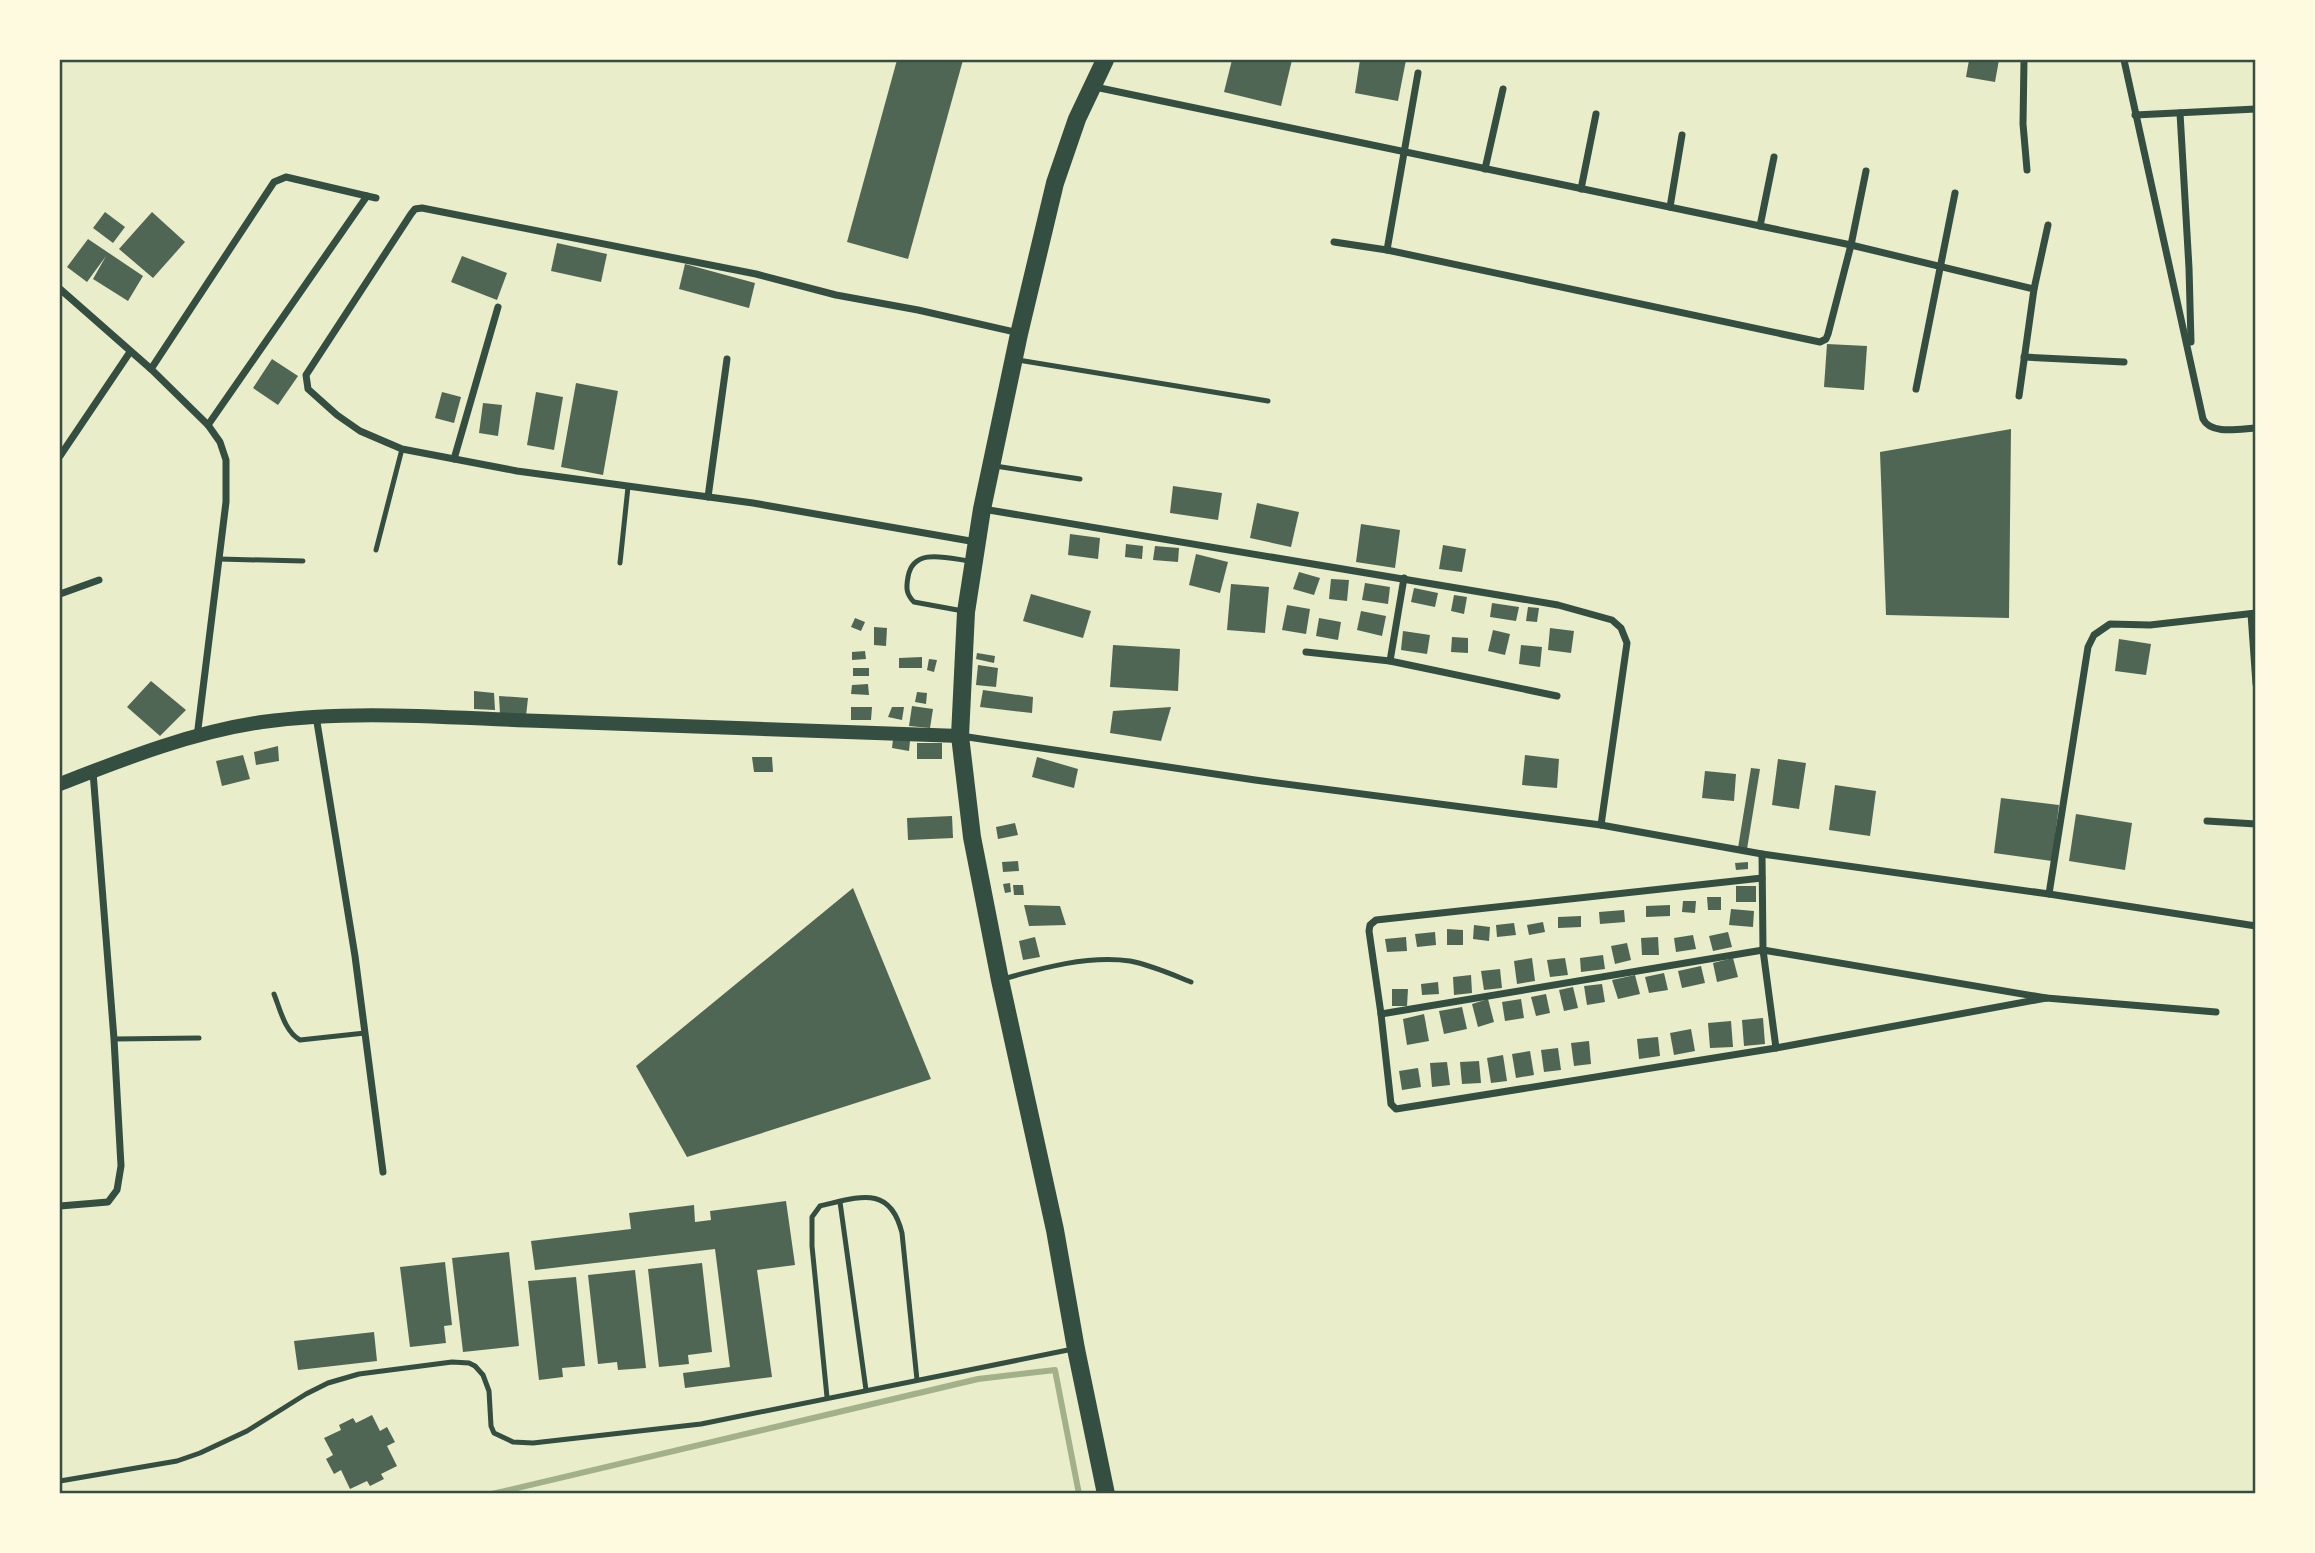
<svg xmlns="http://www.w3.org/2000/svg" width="2315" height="1553" viewBox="0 0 2315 1553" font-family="Spectral,serif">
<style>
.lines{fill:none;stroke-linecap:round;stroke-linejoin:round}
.stream{stroke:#a3b18a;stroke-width:6}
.building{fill:#4f6655}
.service{stroke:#344e41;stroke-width:5}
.minor{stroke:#344e41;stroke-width:7}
.secondary{stroke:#344e41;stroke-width:14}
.trunk{stroke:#344e41;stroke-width:18}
.neatline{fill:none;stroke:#344e41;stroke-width:2.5}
</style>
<rect width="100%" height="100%" fill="#e9edc9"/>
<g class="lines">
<polyline class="stream" points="492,1494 978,1379 1055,1370 1079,1494"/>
</g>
<g class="building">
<polygon points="897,60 963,60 908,259 847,242"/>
<polygon points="1232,60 1292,60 1281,106 1224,92"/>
<polygon points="1360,60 1406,60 1398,101 1355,93"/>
<polygon points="1969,60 1999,60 1995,82 1966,77"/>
<polygon points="105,212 125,227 113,243 93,228"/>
<polygon points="152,212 185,242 153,278 119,249"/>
<polygon points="88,239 143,276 128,301 93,279 106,256 87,282 67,267"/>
<polygon points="557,243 607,254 601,282 551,271"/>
<polygon points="462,256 507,273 497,300 451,282"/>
<polygon points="685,264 755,283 749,308 679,289"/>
<polygon points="1827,344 1867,346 1864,390 1824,387"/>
<polygon points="272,359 298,376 278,405 253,388"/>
<polygon points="576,383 618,391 603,475 561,467"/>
<polygon points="442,392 461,397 454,423 435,418"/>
<polygon points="536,392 563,397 554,450 527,445"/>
<polygon points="483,403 502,405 498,436 479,433"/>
<polygon points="2011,429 2009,618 1886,615 1880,452"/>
<polygon points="1173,486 1222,493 1218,520 1170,513"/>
<polygon points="1257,503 1299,512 1291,547 1250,538"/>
<polygon points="1361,524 1400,530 1395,568 1356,562"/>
<polygon points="1070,534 1100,538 1098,559 1068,555"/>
<polygon points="1126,544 1143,546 1142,559 1125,557"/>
<polygon points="1443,545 1466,549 1462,572 1439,569"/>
<polygon points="1155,546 1179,548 1178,562 1153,560"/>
<polygon points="1196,554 1228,562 1220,593 1189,585"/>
<polygon points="1299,572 1320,578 1314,595 1293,589"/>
<polygon points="1331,579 1349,580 1347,601 1329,599"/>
<polygon points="1365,583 1390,587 1388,604 1362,600"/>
<polygon points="1231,584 1269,587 1265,633 1227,630"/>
<polygon points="1414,588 1438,593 1435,607 1411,602"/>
<polygon points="1031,594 1091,611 1083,638 1023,621"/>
<polygon points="1454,595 1467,597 1464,614 1451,611"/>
<polygon points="1492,603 1519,607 1516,621 1490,617"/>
<polygon points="1287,605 1310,609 1306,634 1282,630"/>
<polygon points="1528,607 1539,608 1537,622 1526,621"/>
<polygon points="1361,611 1386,616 1382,636 1357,630"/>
<polygon points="855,618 865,622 861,631 851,627"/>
<polygon points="1319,618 1341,622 1338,640 1316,636"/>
<polygon points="874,627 887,628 886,646 874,645"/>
<polygon points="1550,628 1574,631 1571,653 1548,650"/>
<polygon points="1493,630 1510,634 1505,655 1488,651"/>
<polygon points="1403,631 1430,635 1427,654 1401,650"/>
<polygon points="1452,637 1468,638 1468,653 1451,652"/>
<polygon points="2119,639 2151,644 2146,675 2115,671"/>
<polygon points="1113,645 1180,649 1178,691 1110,687"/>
<polygon points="1521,645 1542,647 1540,667 1519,664"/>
<polygon points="865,651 866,659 852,660 852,652"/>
<polygon points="977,653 995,656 994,663 976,659"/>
<polygon points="922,657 922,668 899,668 899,658"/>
<polygon points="929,659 937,660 934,672 927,670"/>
<polygon points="978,665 998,668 996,687 976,685"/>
<rect x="853" y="668" width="16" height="8"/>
<polygon points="151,681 186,710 160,736 127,707"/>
<polygon points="868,684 869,695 851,694 852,685"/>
<polygon points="983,690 1033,697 1032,713 980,707"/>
<polygon points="474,691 494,693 495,710 474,709"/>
<polygon points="917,692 927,693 926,704 915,702"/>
<polygon points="499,696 528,698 526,716 500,714"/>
<polygon points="912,706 933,709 930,728 909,726"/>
<polygon points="851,707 872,707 871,720 851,720"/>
<polygon points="892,707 904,707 902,720 888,717"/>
<polygon points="1171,707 1161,741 1110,733 1113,711"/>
<polygon points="893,739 910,741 909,751 892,748"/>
<rect x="917" y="743" width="25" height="16"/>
<polygon points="278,746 279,761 256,765 254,752"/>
<polygon points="243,755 250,779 222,786 216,761"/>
<polygon points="1525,755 1559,759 1557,788 1522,785"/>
<polygon points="752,757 772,757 773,772 754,772"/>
<polygon points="1037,757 1078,769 1074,788 1032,777"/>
<polygon points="1778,759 1806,763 1799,809 1772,805"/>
<polygon points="1751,768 1760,769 1747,849 1738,848"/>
<polygon points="1705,771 1736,774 1734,801 1702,798"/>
<polygon points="1835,785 1876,791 1870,836 1829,830"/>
<polygon points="2001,798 2059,805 2052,861 1994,853"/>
<polygon points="2076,814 2132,823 2125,870 2069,861"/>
<polygon points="952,816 953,838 908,840 907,818"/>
<polygon points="1015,823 1018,835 998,839 996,827"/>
<polygon points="1018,861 1019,871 1003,872 1002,862"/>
<polygon points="1748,862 1748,869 1736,870 1735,863"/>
<polygon points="1010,883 1011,892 1005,893 1003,884"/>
<polygon points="1013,885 1023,885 1024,895 1014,895"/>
<rect x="1736" y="886" width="20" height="16"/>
<polygon points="853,888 931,1079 687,1157 636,1066"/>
<polygon points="1707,897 1721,897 1721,910 1708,910"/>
<polygon points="1683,901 1696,901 1695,913 1682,912"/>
<polygon points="1024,905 1060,906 1066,925 1029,926"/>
<polygon points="1670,905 1670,916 1646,917 1646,906"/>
<polygon points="1731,909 1754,911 1753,927 1729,925"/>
<polygon points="1624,910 1625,922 1600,924 1599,912"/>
<polygon points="1581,916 1581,927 1558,928 1558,917"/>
<polygon points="1543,922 1545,932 1529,935 1527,925"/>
<polygon points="1514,923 1516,935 1497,937 1496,925"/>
<polygon points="1474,925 1490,927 1489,941 1473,939"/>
<polygon points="1447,929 1463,930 1463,945 1447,945"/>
<polygon points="1435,932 1436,945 1417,947 1415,934"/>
<polygon points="1728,932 1732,947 1713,951 1709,936"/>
<polygon points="1693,935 1696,949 1676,952 1674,938"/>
<polygon points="1035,937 1040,957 1023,960 1019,941"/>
<polygon points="1406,937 1407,951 1387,952 1385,939"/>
<polygon points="1658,937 1659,955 1642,955 1641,938"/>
<polygon points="1627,943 1631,960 1615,964 1611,946"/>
<polygon points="1603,955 1605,969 1581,972 1580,958"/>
<polygon points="1532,958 1535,981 1517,984 1514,961"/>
<polygon points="1565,958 1568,975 1550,977 1547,960"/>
<polygon points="1733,958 1738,977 1717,982 1713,963"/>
<polygon points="1701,966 1705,983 1682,988 1678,971"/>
<polygon points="1500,969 1502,988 1484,990 1481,971"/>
<polygon points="1664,973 1668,990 1649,993 1645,977"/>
<polygon points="1471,975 1472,993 1454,995 1453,977"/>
<polygon points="1635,975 1640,994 1618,999 1612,980"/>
<polygon points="1438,982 1439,994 1422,995 1421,984"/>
<polygon points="1602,984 1605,1002 1587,1005 1584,986"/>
<polygon points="1573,987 1578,1008 1564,1011 1559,990"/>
<polygon points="1392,989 1408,989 1407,1006 1392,1006"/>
<polygon points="1546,994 1550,1013 1536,1016 1531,997"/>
<polygon points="1488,999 1494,1022 1478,1027 1472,1004"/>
<polygon points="1521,999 1524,1018 1505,1021 1502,1002"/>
<polygon points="1462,1007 1467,1029 1444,1034 1439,1011"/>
<polygon points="1424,1014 1429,1041 1407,1045 1403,1019"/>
<polygon points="1763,1018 1765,1044 1744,1046 1742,1020"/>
<polygon points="1731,1021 1733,1047 1710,1048 1708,1023"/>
<polygon points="1691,1029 1695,1051 1674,1055 1670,1033"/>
<polygon points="1658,1037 1660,1056 1639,1059 1637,1039"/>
<polygon points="1589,1041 1591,1064 1574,1066 1571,1043"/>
<polygon points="1558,1048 1561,1070 1544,1072 1541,1050"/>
<polygon points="1530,1051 1534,1075 1516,1078 1512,1054"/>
<polygon points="1503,1055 1507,1081 1491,1083 1487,1058"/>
<polygon points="1479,1061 1481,1083 1462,1084 1460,1062"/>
<polygon points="1447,1062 1450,1085 1432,1087 1430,1063"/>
<polygon points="1418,1068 1421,1087 1402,1090 1399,1071"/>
<polygon points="786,1201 795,1265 757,1270 772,1377 685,1388 683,1373 730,1367 715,1249 535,1270 531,1241 631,1229 629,1213 694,1205 695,1222 711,1220 710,1211"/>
<polygon points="509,1252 519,1346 463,1352 452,1258"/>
<polygon points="445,1262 452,1325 444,1326 446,1343 410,1347 400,1267"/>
<polygon points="702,1263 712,1352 688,1355 689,1364 659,1367 648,1269"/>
<polygon points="635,1270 646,1368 618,1370 617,1362 598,1364 588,1275"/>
<polygon points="576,1277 585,1366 562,1368 563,1377 539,1380 528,1281"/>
<polygon points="374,1332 377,1361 298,1370 294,1341"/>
<polygon points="372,1415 380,1431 387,1427 395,1442 387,1446 397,1466 381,1474 384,1479 370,1486 367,1481 350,1489 341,1470 334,1474 326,1459 333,1455 324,1438 341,1430 339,1425 353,1418 356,1423"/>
</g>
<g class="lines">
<g class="service">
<polyline points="1018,360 1268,401"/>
<polyline points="995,466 1080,479"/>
<polyline points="376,550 402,449"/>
<polyline points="219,559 303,561"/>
<polyline points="620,563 628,487"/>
<path d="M963,611l-49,-9c-8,-8 -8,-14 -6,-25 5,-30 39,-19 61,-16"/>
<path d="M1003,979c39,-11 85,-24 127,-18 21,4 41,13 61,21"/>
<path d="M274,994c6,15 11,38 26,46l65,-7"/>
<polyline points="114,1039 199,1038"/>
<polyline points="840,1202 866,1390"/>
<path d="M827,1397l-15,-151v-29l8,-11c39,-9 70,-22 82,27l15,147"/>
<polyline points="60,1481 177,1461 200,1453 247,1431 306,1394 328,1383 359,1374 452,1362 469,1363 475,1366 483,1375 489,1391 491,1426 494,1433 513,1442 533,1443 701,1424 1073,1349"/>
</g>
<g class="minor">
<polyline points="2024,60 2023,124 2027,170"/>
<path d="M2124,60l79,359c8,16 36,10 53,9"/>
<polyline points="1095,87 1851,245 2034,289 2019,396"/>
<polyline points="2180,113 2189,268 2191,342"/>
<polyline points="2135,115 2256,109"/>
<polyline points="1485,169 1503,89"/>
<polyline points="1581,189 1596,114"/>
<polyline points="1670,207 1682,135"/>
<polyline points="1760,226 1774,157"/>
<polyline points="1334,242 1387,250 1820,342 1826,339 1828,334 1851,245 1866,171"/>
<polyline points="1387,250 1418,73"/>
<polyline points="60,289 151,369 208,425 220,442 226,460 226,502 197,737"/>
<polyline points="2034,289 2048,225"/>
<polyline points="2024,357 2124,362"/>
<polyline points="151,369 274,182 286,177 367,196"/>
<polyline points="1916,389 1955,193"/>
<polyline points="208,425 367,196 376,198"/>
<polyline points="60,456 130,352"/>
<polyline points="454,459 498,307"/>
<polyline points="708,497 727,359"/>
<polyline points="983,509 1558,605 1612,620 1621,628 1627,643 1601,825"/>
<polyline points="976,542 753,503 517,471 402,449 360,431 337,415 308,389 306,375 411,214 415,209 422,208 756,274 836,295 918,310 1019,333"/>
<polyline points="60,594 99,580"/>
<polyline points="2251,614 2256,684"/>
<polyline points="1306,652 1390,661 1557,696"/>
<polyline points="1390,661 1404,578"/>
<polyline points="316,716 355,956 383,1172"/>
<polyline points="961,736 1255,780 1601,825 1762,854 2049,894 2256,926"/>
<polyline points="2207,821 2256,824"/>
<polyline points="1762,854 1763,950 1776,1048 2046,998 2216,1012"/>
<polyline points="1762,878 1376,920 1370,925 1369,931 1381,1014 1391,1104 1396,1109 1776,1048"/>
<polyline points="2049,894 2088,647 2094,635 2110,624 2150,625 2256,613"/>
<polyline points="1381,1014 1763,950 2046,998"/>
<polyline points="60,1206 108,1202 117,1190 121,1166 114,1039 93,772"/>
</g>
<path class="secondary" d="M60,784c64,-25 132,-52 202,-62 92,-13 187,-4 280,-1 139,5 279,10 418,15"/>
<polyline class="trunk" points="1105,60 1077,119 1055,183 1019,334 982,509 966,612 960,736 972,837 1000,980 1055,1230 1076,1349 1106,1494"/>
</g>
<rect width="2315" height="1553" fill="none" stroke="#fefae0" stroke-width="122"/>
<rect x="61" y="61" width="2193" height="1431" class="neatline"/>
</svg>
